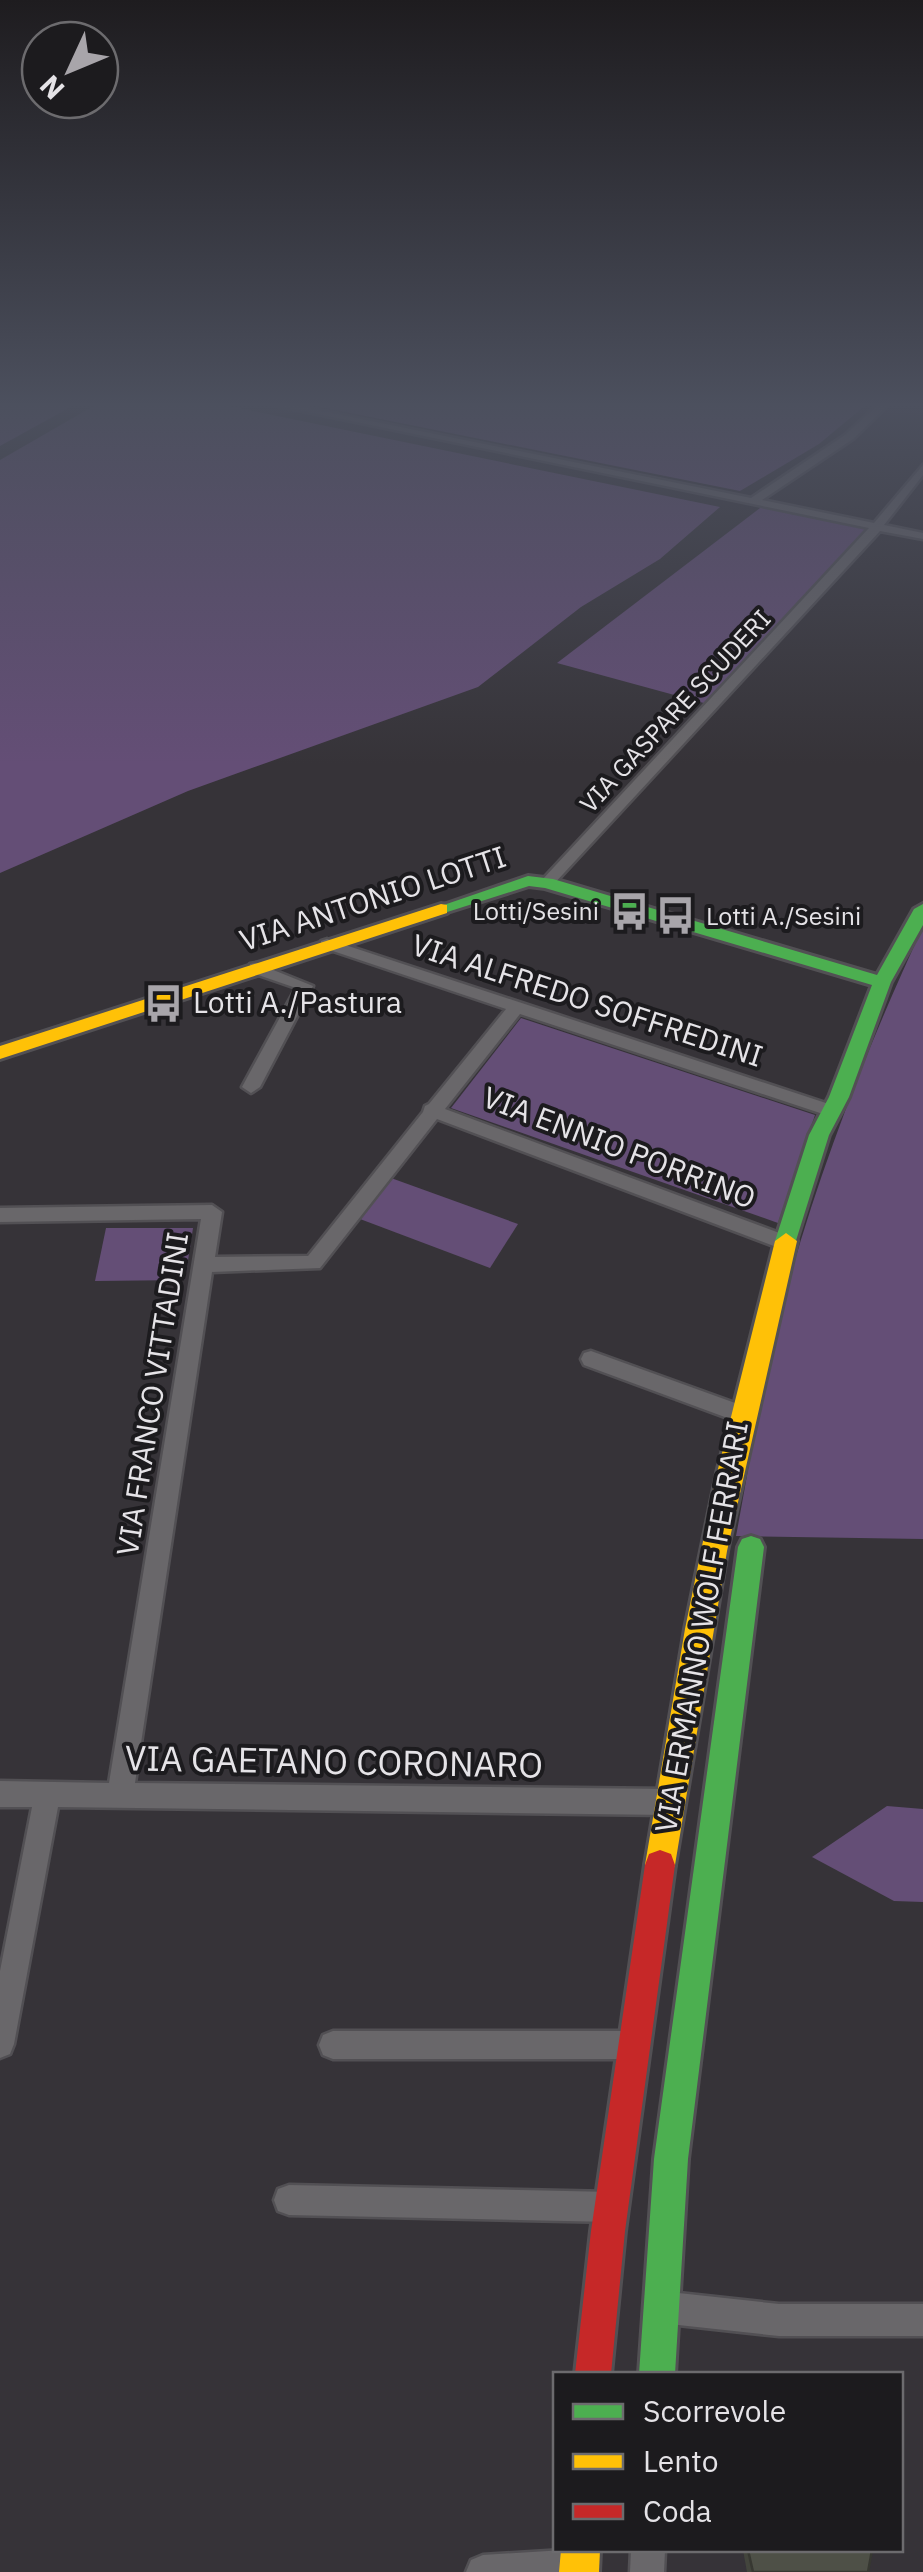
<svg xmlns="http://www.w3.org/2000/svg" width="923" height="2572" viewBox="0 0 923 2572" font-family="'IBM Plex Sans',sans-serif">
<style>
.green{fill:#644e76}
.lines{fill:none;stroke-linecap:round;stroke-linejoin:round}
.street-casing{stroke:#525054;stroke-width:5}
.fast-casing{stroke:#525054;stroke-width:6}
.slow-casing{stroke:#525054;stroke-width:6}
.jam-casing{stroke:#525054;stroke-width:6}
.street{fill:#69676a;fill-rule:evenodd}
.fast{fill:#4caf50;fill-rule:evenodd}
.slow{fill:#ffc107;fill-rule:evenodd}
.jam{fill:#c62828;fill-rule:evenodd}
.wall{fill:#43453d}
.building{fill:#4e5047;stroke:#373832;stroke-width:2.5}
.labels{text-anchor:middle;stroke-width:8;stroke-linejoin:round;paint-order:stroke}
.far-street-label{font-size:25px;fill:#e5e3e7;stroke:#1c1b1e}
.far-poi-label{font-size:25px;fill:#e5e3e7;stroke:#1c1b1e;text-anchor:end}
.street-label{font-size:30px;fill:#e5e3e7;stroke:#1c1b1e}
.poi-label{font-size:30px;fill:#e5e3e7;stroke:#1c1b1e;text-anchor:start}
.near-street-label{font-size:35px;fill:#e5e3e7;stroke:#1c1b1e}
</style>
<rect width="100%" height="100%" fill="#363338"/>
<g class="green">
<polygon points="0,404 76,404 0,446"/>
<polygon points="97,404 219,404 720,507 660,559 581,607 478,687 188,791 0,873 0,460"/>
<polygon points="306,404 867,404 819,444 740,491"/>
<polygon points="764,505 877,527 711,705 557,663"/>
<path d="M923,927v612l-187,-3c12,-62 21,-125 35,-187 35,-145 89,-287 152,-422z"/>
<polygon points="521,1018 815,1115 778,1223 451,1108"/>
<polygon points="391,1178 518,1224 490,1268 360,1219"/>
<polygon points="106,1228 193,1228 185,1280 95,1281"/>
<polygon points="887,1806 923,1809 923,1902 894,1901 812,1857"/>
</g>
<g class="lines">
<defs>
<g id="street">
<polygon points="269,404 287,404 751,498 845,435 879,404 889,404 853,439 762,500 874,523 923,465 923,475 884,525 923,533 923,539 880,531 552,886 547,888 539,883 542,880 869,528"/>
<polygon points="327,939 835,1106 838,1110 835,1114 823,1114 520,1014 445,1109 793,1238 796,1243 793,1248 779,1248 437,1119 320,1268 212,1272 135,1783 668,1789 677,1793 681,1802 677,1811 668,1815 58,1807 14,2044 10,2054 0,2058 0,1971 32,1807 0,1807 0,1781 109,1783 201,1219 0,1222 0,1208 212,1205 222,1212 215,1257 308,1256 423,1112 425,1106 429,1104 506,1009 321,947 321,941"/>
<polygon points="256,963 313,986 260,1087 251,1093 242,1087 296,988 250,972 250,964"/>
<polygon points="591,1351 749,1408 752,1414 749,1420 741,1423 584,1365 581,1359 584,1353"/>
<polygon points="333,2031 635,2031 645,2035 649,2045 645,2055 635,2059 333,2059 323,2055 319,2045 323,2035"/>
<polygon points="289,2185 612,2192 623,2196 627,2207 623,2218 612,2222 289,2215 278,2211 274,2200 278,2189"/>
<polygon points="660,2291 779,2304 923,2304 923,2336 779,2336 660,2323 649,2318 644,2307 649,2296"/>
<polygon points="564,2550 581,2550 591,2554 596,2566 594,2572 466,2572 471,2560 483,2555"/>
<polygon points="631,2550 665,2550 664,2572 630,2572"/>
</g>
<g id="fast">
<polygon points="528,876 553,879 877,975 914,909 923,904 923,925 891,982 849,1097 829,1135 794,1247 786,1249 775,1241 809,1135 829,1097 872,985 545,888 529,886 441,914 432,909"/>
<polygon points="751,1536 760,1539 764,1547 688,2159 675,2374 639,2374 654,2159 738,1547 742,1539"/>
</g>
<g id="slow">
<polygon points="441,904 447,905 447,913 0,1059 0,1046"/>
<polygon points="786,1233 797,1241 727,1551 675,1865 671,1876 660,1880 649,1876 645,1865 685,1629 717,1473 775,1241"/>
<polygon points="561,2550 600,2550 599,2572 559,2572"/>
</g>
<polygon id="jam" points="660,1850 671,1854 675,1865 625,2231 611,2374 575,2374 591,2231 645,1865 649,1854"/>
</defs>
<use href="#street" class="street-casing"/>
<use href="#fast" class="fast-casing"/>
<use href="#slow" class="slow-casing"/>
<use href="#jam" class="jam-casing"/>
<use href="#street" class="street"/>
<use href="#fast" class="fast"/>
<use href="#slow" class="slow"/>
<use href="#jam" class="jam"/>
</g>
<polygon class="wall" points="743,2550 872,2550 868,2572 747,2572"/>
<polygon class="building" points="748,2550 872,2550 868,2572 753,2572"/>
<linearGradient id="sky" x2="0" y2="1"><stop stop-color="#1e1c1f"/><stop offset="0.53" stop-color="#4c505e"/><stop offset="1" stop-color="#4c505e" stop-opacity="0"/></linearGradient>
<rect width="923" height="764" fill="url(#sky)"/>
<defs>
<symbol id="bus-bare" viewBox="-9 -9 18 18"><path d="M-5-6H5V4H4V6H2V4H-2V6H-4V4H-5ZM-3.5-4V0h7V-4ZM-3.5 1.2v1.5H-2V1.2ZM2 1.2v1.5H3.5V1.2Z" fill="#a8a5aa" stroke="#1c1b1e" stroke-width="2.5" paint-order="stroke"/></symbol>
</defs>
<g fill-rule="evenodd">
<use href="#bus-bare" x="602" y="884" width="55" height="55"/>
<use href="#bus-bare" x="648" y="888" width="55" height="55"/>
<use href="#bus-bare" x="136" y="976" width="55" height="55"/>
</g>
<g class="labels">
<g class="far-street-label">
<text transform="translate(675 711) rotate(-47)" y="9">VIA GASPARE SCUDERI</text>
</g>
<g class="far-poi-label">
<text x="599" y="920">Lotti/Sesini</text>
<text x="706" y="925" text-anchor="start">Lotti A./Sesini</text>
</g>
<g class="street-label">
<text transform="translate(373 899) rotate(-18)" y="10">VIA ANTONIO LOTTI</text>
<text transform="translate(587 1001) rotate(18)" y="10">VIA ALFREDO SOFFREDINI</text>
<text transform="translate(619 1148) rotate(21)" y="10">VIA ENNIO PORRINO</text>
<text transform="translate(153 1394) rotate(-81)" y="10">VIA FRANCO VITTADINI</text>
<text transform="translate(702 1627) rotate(-80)" y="10">VIA ERMANNO WOLF FERRARI</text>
</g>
<g class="poi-label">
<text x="193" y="1013">Lotti A./Pastura</text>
</g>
<g class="near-street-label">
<text transform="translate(334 1762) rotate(1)" y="12">VIA GAETANO CORONARO</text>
</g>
</g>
<rect x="553" y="2372" width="350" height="180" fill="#1c1b1e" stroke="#6c6b6e" stroke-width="2.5"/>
<rect x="573" y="2404" width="50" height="15" fill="#4caf50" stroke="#6c6b6e" stroke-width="2.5"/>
<text x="643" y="2422" font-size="30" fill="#e5e3e7">Scorrevole</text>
<rect x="573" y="2454" width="50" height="15" fill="#ffc107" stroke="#6c6b6e" stroke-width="2.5"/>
<text x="643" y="2472" font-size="30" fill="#e5e3e7">Lento</text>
<rect x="573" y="2504" width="50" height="15" fill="#c62828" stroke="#6c6b6e" stroke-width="2.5"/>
<text x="643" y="2522" font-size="30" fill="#e5e3e7">Coda</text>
<g transform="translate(70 70) rotate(226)"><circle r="48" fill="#1c1b1e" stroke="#6c6b6e" stroke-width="2.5"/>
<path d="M0-8L18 38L0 25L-18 38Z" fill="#a8a5aa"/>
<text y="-15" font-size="28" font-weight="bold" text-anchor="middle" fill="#e5e3e7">N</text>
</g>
</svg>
